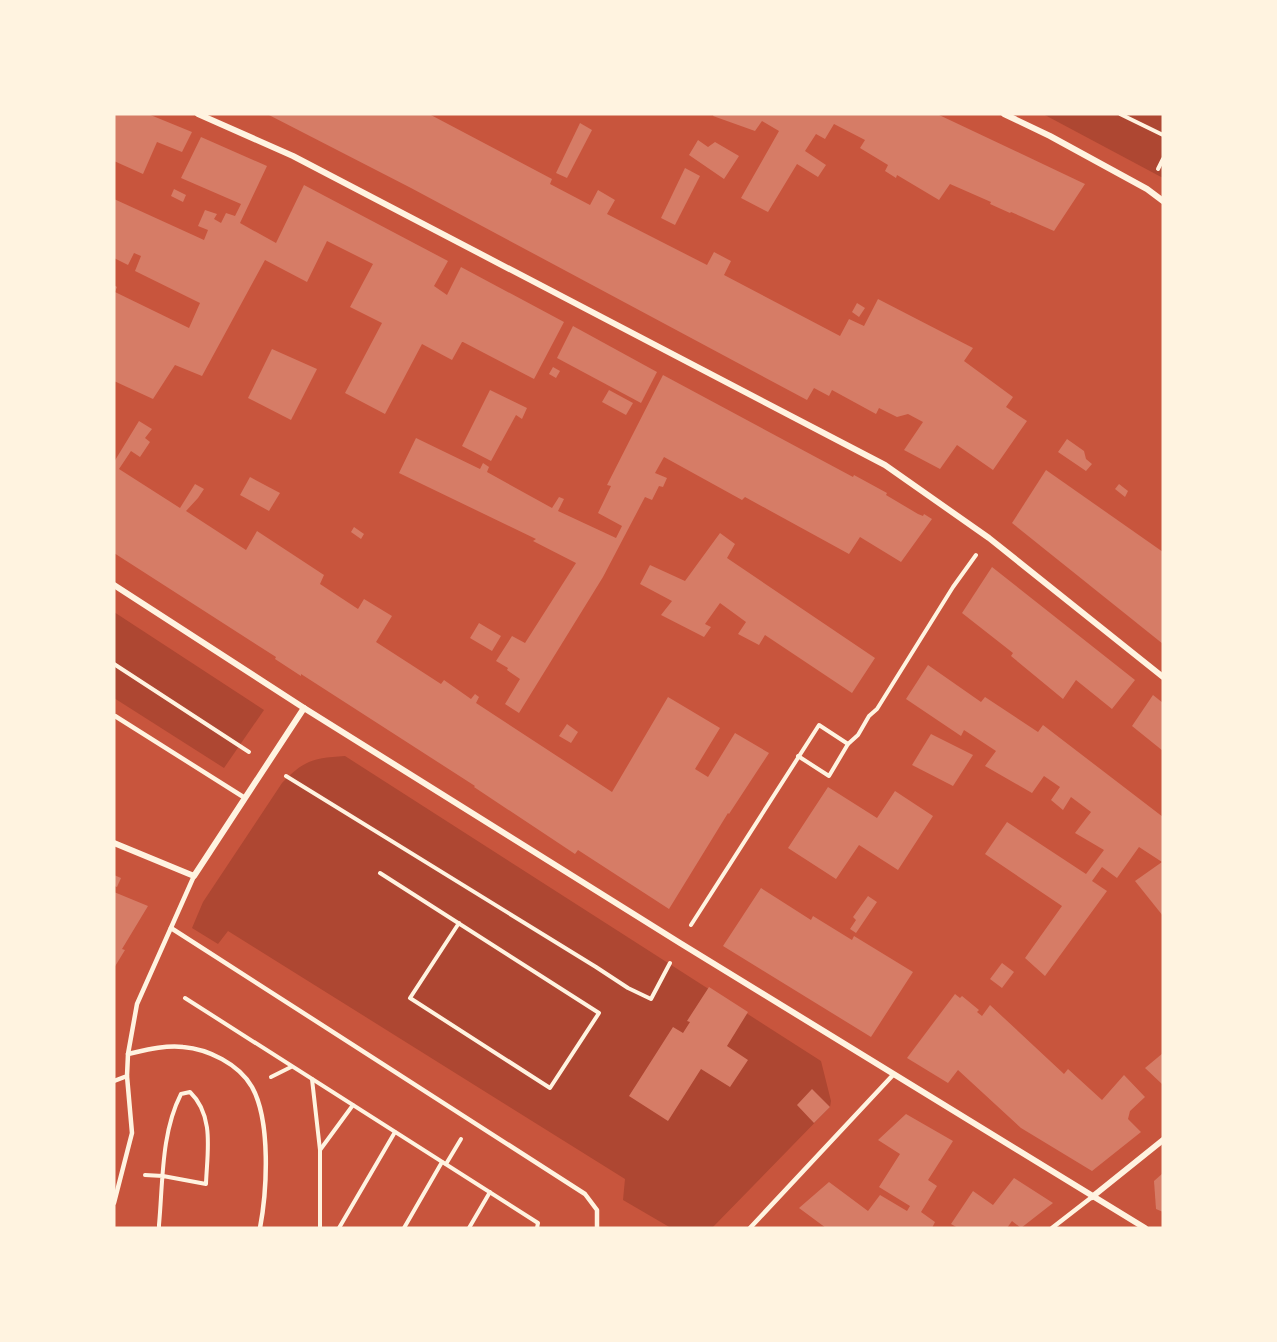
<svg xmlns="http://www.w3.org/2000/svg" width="1277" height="1342" viewBox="0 0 1277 1342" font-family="'Fira Sans Condensed',sans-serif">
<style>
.green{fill:#ae4732}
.building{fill:#d67c66}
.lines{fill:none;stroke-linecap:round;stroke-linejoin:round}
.path{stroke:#fff3e0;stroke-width:4}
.service{stroke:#fff3e0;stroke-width:4.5}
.minor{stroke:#fff3e0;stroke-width:6}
</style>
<rect width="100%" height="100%" fill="#c8553d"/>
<g class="green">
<polygon points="1043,114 1163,114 1163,178"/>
<polygon points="114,612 264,710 224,768 114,698"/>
<path d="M345,756l476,305 10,40 -1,6 -118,121h-41l-48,-28 2,-21 -397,-248 -10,13 -26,-16 11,-26 79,-119c22,-23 32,-25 63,-27z"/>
</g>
<g class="building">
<polygon points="114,114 148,114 192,132 182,152 157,142 143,174 114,161"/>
<polygon points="267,114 429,114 552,179 550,184 590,205 598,190 615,200 607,214 707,265 714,252 731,261 724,275 840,336 849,319 864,326 878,299 973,348 964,361 1013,397 1006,407 1027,421 993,470 957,445 940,469 904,450 923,422 908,414 897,417 879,408 876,414 832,390 829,396 814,388 807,400 411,188"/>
<polygon points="714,114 937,114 1085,184 1054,231 1011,212 1010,213 990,204 991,202 950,184 939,200 897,175 896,178 885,171 888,165 860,148 865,140 834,124 825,139 816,134 805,151 826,165 818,177 797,164 768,212 741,198 779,131 762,121 755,131 713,116"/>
<polygon points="580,123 592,130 567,178 556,173"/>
<polygon points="201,137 267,166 240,223 276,243 304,185 448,261 434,286 447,295 461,267 564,322 534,379 463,342 462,342 452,360 422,344 385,414 345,393 382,323 350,307 373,264 327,241 307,282 265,260 202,376 175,365 153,399 114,381 114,285 117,287 115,292 189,328 200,303 135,271 141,256 134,253 128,265 114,258 114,199 204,240 208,230 198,226 205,210 217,214 214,219 221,223 226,213 235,216 241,204 181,178"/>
<polygon points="698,140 708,147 715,142 739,156 724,179 689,155"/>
<polygon points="685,168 700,176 675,225 661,218"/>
<polygon points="174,189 186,195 183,202 171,196"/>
<polygon points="857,303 865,308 859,317 852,312"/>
<polygon points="573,326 657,372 641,403 557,358"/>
<polygon points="272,349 317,369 291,420 248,398"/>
<polygon points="553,367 560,371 556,378 549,374"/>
<polygon points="663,375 853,477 854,475 887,493 886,495 918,514 923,516 924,514 932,519 901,562 860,537 849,554 745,497 742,500 664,457 655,473 667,478 663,487 659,486 652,500 645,497 603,577 519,713 505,704 520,679 507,670 508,668 496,661 512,636 525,643 576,563 533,541 536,539 399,473 416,438 480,469 483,463 489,467 487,472 552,508 559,497 564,499 558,511 616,538 622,526 598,513 611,486 607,485"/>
<polygon points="490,390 527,408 522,419 516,415 491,461 462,446"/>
<polygon points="609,390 633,403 626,415 602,402"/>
<polygon points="139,421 152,429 145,438 150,442 140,457 131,451 119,469 180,508 195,484 204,489 198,498 186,511 246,550 257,531 324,575 320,584 358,609 364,599 392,616 376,642 441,684 444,680 471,699 475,694 479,697 476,703 612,792 668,697 720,728 695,769 708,777 735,733 769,753 729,814 728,813 669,909 578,850 575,854 474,787 475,786 301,674 301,676 275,659 276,657 114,553 114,462"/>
<polygon points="1067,439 1084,451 1086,459 1092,464 1086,471 1058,452"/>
<polygon points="1046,470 1163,552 1163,644 1012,523"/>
<polygon points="250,477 280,493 269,511 240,495"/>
<polygon points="1119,484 1128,491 1125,497 1115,489"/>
<polygon points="354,527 364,534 361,539 351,532"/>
<polygon points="720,533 735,544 727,558 875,658 852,693 765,635 759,645 738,634 746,622 720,603 705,624 711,627 704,637 661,615 672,601 640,584 650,565 685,581"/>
<polygon points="992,567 1135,680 1112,709 1076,680 1063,699 1011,656 1013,653 962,613"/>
<polygon points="479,623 501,636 492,651 470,638"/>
<polygon points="928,665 981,702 985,697 1038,732 1043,725 1163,817 1162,862 1139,847 1117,878 1102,867 1092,881 1107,891 1045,976 1025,958 1062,906 985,854 1007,822 1086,874 1104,850 1075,833 1091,812 1071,797 1063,810 1051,800 1060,787 1044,776 1032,793 985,766 996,751 964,730 961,736 906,699"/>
<polygon points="1153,695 1163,703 1163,751 1132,726"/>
<polygon points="567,724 578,732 571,743 559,736"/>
<polygon points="931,734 973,755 953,786 912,765"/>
<polygon points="828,787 877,818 895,791 933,816 898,870 859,845 836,879 788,848"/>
<polygon points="1162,862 1163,863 1163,916 1135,881"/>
<polygon points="114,875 121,878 117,887 114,886"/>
<polygon points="761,888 811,920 813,916 852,940 854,936 913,972 871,1037 723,946"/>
<polygon points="114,892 148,906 122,949 125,950 114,968"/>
<polygon points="868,896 877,902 856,933 850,929 856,920 853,917"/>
<polygon points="1002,963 1014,972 1002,988 990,979"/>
<polygon points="709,987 748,1012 727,1046 748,1060 730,1087 701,1069 668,1121 629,1096 673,1027 683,1033 690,1022 687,1021"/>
<polygon points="955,994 960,998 962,996 979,1010 977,1012 982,1016 990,1005 1064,1074 1068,1069 1102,1100 1124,1075 1145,1097 1130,1111 1128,1119 1141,1132 1092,1171 1021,1128 958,1070 948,1083 907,1058"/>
<polygon points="1163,1053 1163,1085 1145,1068"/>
<polygon points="812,1089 830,1107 814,1123 797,1105"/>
<polygon points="906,1114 953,1141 928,1180 937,1186 921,1212 935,1222 932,1228 826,1228 799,1208 829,1182 868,1211 880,1195 907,1211 910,1206 879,1187 900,1154 878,1140"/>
<polygon points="1163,1173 1163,1212 1156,1209 1154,1181"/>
<polygon points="1014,1178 1053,1203 1021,1228 1012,1221 1007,1228 958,1228 951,1224 973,1191 993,1205"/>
</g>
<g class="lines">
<g class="path">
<polyline points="1120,114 1163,135"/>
<polyline points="1158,169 1163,159"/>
<polyline points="114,664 249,752"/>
<polyline points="798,756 829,776 848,744 858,735 869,716 877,709 953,587 976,555"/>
<polyline points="286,776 596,967 628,988 651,999 670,963"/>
<polyline points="380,873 599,1013 550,1088 410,998 459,923"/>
<polyline points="691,925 819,725 848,744"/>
<polyline points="185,998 538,1223 537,1228"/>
<polyline points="271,1077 291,1067"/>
<polyline points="312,1079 320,1150 320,1228"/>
<polyline points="320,1150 353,1105"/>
<polyline points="446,1164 461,1139"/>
<path d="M145,1175l18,1 43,8c1,-31 9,-68 -16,-92l-9,2c-20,39 -18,88 -22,131v3"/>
<polyline points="339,1228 395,1132"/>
<polyline points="404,1228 442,1162"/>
<polyline points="469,1228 490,1192"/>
</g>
<g class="service">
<polyline points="115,716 245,798"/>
<polyline points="171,928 585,1194 597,1210 597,1228"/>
<path d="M128,1054c18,-4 37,-9 55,-7 25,2 56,17 69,40 19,34 15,104 8,141"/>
<polyline points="114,1081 127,1076 128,1054 137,1004 194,876"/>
<polyline points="114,1203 132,1133 127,1076"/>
<polyline points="750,1228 893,1075"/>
<polyline points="1052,1228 1092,1197"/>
</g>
<g class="minor">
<polyline points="198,114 293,156 885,465 989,538 1163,677"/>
<polyline points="1004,114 1050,136 1147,189 1163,201"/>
<polyline points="114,585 304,708 680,943 1145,1228"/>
<polyline points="114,843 194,876 304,708"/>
<polyline points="1092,1197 1163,1140"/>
</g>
</g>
<rect width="1277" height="1342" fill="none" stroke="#fff3e0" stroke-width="231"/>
</svg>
